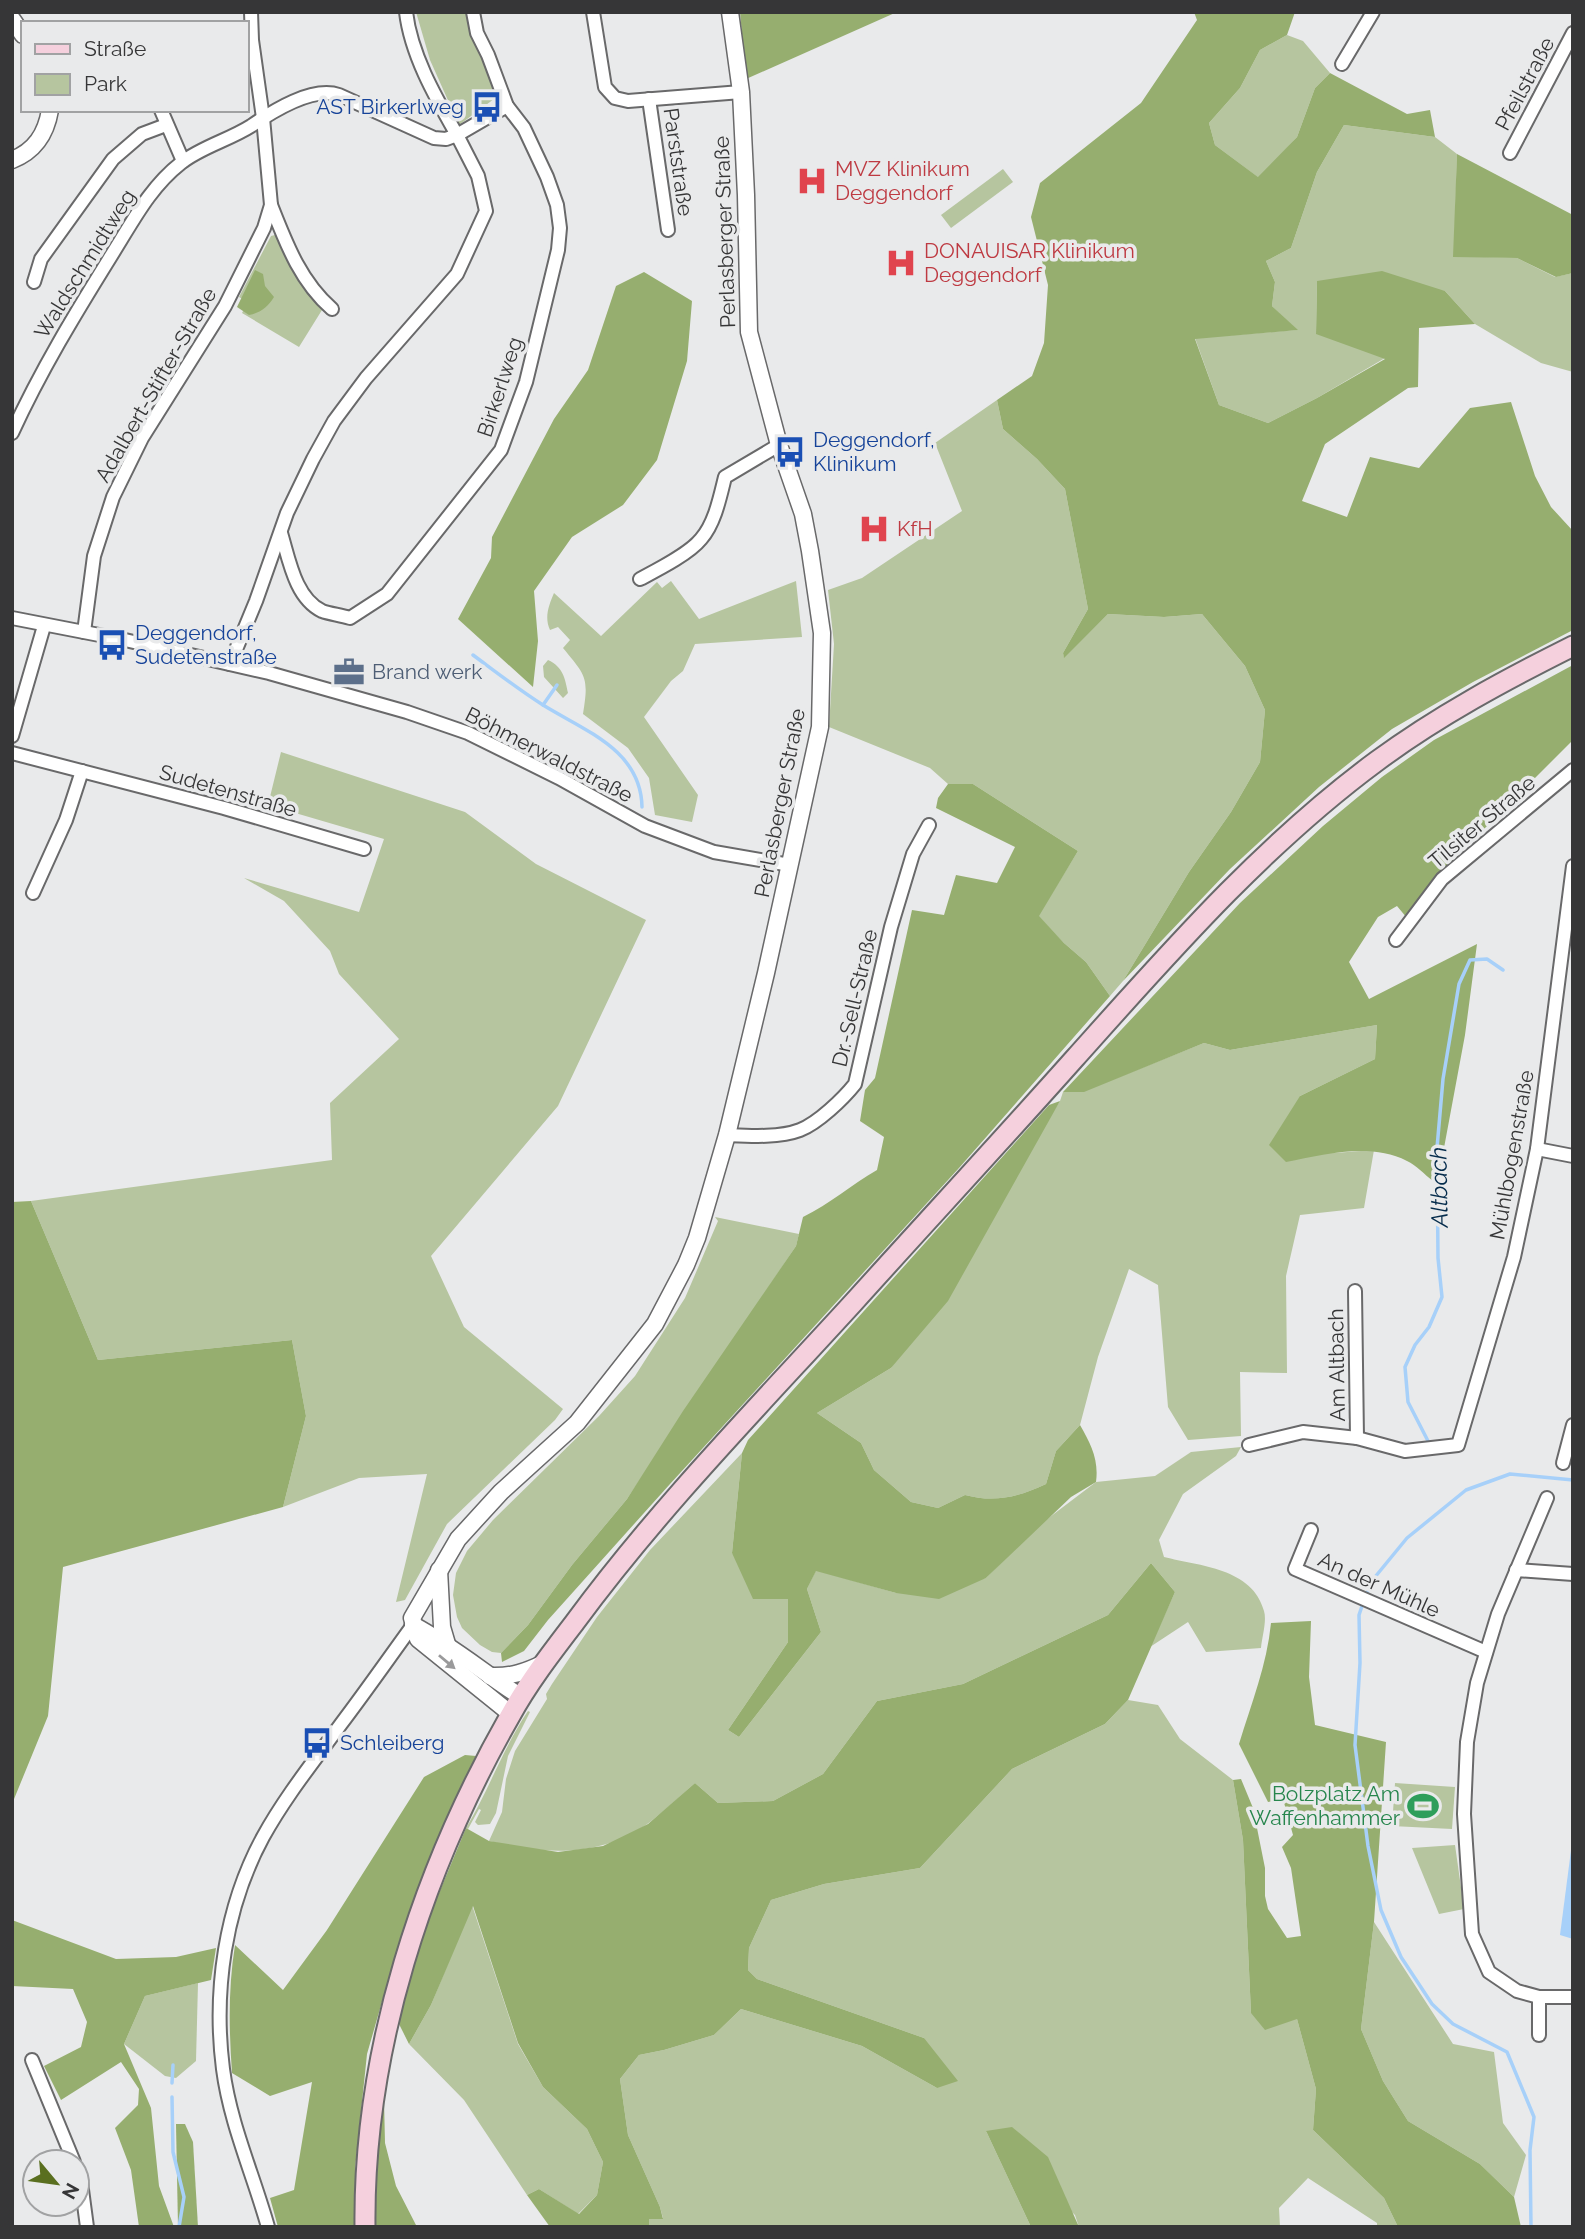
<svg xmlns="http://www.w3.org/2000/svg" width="1585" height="2239" viewBox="0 0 1585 2239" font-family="Raleway,sans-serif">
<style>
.green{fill:#b6c59f}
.forest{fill:#96ae6f}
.water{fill:#a7d0f9}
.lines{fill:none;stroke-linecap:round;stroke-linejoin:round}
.stream{stroke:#a7d0f9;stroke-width:3.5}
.minor-casing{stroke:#69696a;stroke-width:16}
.tertiary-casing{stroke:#69696a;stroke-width:19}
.secondary-casing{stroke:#69696a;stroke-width:23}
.minor{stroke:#fff;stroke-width:12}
.tertiary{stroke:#fff;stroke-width:16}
.secondary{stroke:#f5d0dd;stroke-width:19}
.oneway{fill:#9a9a9b}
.labels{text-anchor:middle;stroke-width:7;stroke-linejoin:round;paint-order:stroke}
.street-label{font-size:21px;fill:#363637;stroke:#e9eaeb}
.transit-label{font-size:21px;fill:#164399;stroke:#e9eaeb;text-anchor:start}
.health-label{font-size:21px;fill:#be3a42;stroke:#e9eaeb;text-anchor:start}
.service-label{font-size:21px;fill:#4e5e75;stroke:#e9eaeb;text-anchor:start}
.leisure-label{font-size:21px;fill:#27864d;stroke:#e9eaeb;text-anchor:end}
.water-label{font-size:23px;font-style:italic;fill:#042b4b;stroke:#e9eaeb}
</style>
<rect width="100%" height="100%" fill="#e9eaeb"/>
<g class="green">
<polygon points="416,12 475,12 498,96 459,125 430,60"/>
<polygon points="1287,35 1303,41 1330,73 1315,88 1297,137 1259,178 1215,145 1209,123 1240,88 1260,50"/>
<polygon points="1344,125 1435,137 1457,154 1454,256 1517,258 1555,277 1573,273 1573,372 1541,363 1475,324 1445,291 1317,281 1316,333 1385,358 1317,398 1268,423 1219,405 1195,338 1297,330 1272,306 1275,282 1266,261 1291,248 1317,172"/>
<polygon points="1003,169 1013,182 951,228 941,215"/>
<polygon points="275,235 299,280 322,310 299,347 242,313 248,302 239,297 271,236"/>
<polygon points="997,400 1003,429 1037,459 1065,489 1088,609 1063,653 1064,657 1108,614 1164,617 1202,614 1245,666 1265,710 1260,762 1231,812 1189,872 1123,981 1110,996 1086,962 1064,943 1038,916 1078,851 973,784 948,784 930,768 829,727 834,644 828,590 862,578 962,511 935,443"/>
<path d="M671,581l28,38 97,-38 6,56 -107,7 -12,27 -12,10 -27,36 54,78 -6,27 -37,-7 -6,-37 -21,-30 -45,-34c6,-37 3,-38 -20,-66l7,-8 -12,-13 -8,3c-6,-13 -1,-25 4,-37l47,43 56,-54 5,6z"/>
<path d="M548,660c15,7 17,18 20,33l-5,5 -19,-21 -1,-11z"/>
<polygon points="281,752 465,812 536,864 646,920 558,1106 431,1256 464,1327 563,1409 555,1420 447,1524 405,1600 396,1602 427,1474 359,1478 283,1507 306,1416 292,1340 98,1360 31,1201 332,1160 330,1103 399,1039 339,974 330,951 284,901 244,878 359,912 384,839 268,805"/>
<path d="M1377,1025l-2,34 -75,37 34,57 40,-3 -10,58 -64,7 -14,61 1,97 -47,-1 1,64 -53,4 -20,-33 -10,-122 -29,-16 -31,88 -18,68 -24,26 -10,33c-28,13 -51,19 -81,11l-27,13 -27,-6 -37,-32 -13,-27 -44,-30 74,-45 169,-267 3,-9 21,-1 120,-48 26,7z"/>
<polygon points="715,1217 799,1234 796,1246 627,1499 572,1565 528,1625 501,1653 492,1652 480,1645 462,1628 457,1617 453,1595 456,1573 467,1551 493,1520 599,1416 635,1376 685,1298 718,1221"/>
<path d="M1241,1447l-5,9 -53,38 -24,46 5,17c35,9 89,11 100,54 3,10 -2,26 -3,37l-55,4 -18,-30 -38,25 25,-55 -24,-29 -43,52 -145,69 -86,17 -54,73 -50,27 -55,2 -23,-20c-15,13 -30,27 -45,39 -48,36 -106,33 -161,19l13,-29 4,-33 9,-28 32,-52 -1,-5 6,-10 45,-67 53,-67 92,-97 -10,100 56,45v44l-60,88 11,7 82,-105 -14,-43 9,-19 80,23 90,-15 52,-52 58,-44 59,-6 36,-24z"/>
<polygon points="1128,1700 1158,1705 1180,1739 1233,1780 1243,1840 1251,2013 1297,2019 1316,2089 1313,2130 1384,2198 1398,2227 1377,2227 1377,2223 1308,2178 1279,2208 1280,2227 1079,2227 1075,2215 986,2131 1031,2227 649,2227 649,2219 663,2218 660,2207 628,2135 620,2079 639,2055 664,2050 714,2035 741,2009 862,2046 937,2088 924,2038 757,1979 748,1970 749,1948 771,1900 824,1884 920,1868 1012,1769 1105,1724"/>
<path d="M528,1711l2,1 -22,44 -12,57 -6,11 -12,1 -3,-3 6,-12 -2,-1 -11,20 -2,-1c23,-38 37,-80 62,-117z"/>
<polygon points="1395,1783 1455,1787 1452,1829 1392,1826"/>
<polygon points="1455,1845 1464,1909 1439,1914 1412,1848"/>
<polygon points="472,1905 518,2044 543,2087 587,2129 603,2162 597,2195 578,2214 539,2189 527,2195 464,2100 409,2044 431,2005"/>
<polygon points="1374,1922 1453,2044 1494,2052 1503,2123 1526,2155 1514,2197 1480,2164 1408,2121 1383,2081 1361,2029"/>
<polygon points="198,1983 196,2061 176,2078 165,2076 124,2044 145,1996"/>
</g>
<g class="forest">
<polygon points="740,12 897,12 746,79"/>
<polygon points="1194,12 1295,12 1287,35 1260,50 1240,88 1209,123 1215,145 1258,177 1297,137 1315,88 1330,73 1407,114 1430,110 1435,137 1344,125 1317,172 1291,248 1266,261 1275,282 1272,306 1298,330 1195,339 1219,405 1268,423 1317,398 1385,359 1316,334 1317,281 1382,271 1445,291 1475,324 1419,328 1418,387 1408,388 1325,444 1302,501 1347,517 1370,457 1419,468 1470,408 1511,402 1535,476 1551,507 1573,531 1573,630 1473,682 1392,729 1319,787 1230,869 1123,981 1189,872 1231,812 1260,762 1265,710 1245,666 1202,614 1164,617 1108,614 1064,658 1063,653 1088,609 1065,489 1037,459 1003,429 997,400 1032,376 1044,343 1048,285 1031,217 1040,183 1141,103 1197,20"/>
<polygon points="1457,154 1573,215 1573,273 1556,277 1517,258 1453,257"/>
<path d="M255,270l8,4 2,12 9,11c-6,10 -14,16 -25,18l-12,-8z"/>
<polygon points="644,272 692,301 687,361 657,460 623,505 572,537 534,591 538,641 533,687 458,619 491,558 492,537 554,419 588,370 616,286"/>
<path d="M1573,665v75l-136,136 -30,42 -10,-12 -19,11 -29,45 20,37 108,-55 -12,91 -24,129 -8,17c-8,-6 -17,-16 -26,-20 -38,-19 -82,-6 -121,1l-17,-17 31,-49 75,-37 2,-34 -147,25 -26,-7 -120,49h-21l177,-189 83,-77 59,-49 52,-37z"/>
<path d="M948,784h25l105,67 -39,65 25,27 22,19 24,34 -151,172 -289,316 -122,136 -24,31 -22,11 -1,-9 27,-28 44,-60 55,-66 56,-88 113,-165 7,-29c27,-13 48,-32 74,-47l7,-33 -24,-16 5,-31 10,-12 37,-168 32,5 12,-40 41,8 18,-36 -79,-39 2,-10z"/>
<path d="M1060,1101l-112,200 -57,67 -74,45 44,30 13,27 37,32 27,6 27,-13c30,8 53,2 81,-11l10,-33 24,-26c11,19 19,35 16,57l-25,15 -85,81 -47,21 -43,-6 -80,-22 -9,18 14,43 -82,105 -11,-7 60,-88v-43h-35l-21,-46 10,-100 6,-13 301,-335z"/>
<polygon points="31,1201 98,1360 292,1340 306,1416 283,1507 63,1567 48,1716 12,1804 12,1202"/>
<polygon points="1151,1563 1175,1592 1128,1700 1105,1724 1012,1769 920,1868 824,1884 771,1900 749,1948 748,1970 757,1979 924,2038 958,2081 937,2088 862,2046 741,2009 714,2035 664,2050 639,2055 620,2079 628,2135 660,2207 663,2219 649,2219 649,2227 550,2227 527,2195 539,2189 579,2214 597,2195 603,2162 587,2129 543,2087 518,2043 473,1906 431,2005 409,2044 395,2016 417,1946 466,1828 489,1841 558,1852 603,1846 648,1824 695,1783 718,1803 773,1801 823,1774 877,1701 963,1684 1108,1615"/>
<path d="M1311,1621l-2,56 6,48 71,17 -12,180 -13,107 22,52 25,40 72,43 34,33 7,30h-123l-14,-29 -71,-68 3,-41 -19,-70 -32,11 -14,-17 -8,-173 -10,-60 8,-1 12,29 12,60v28l3,13 19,29 14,-2 -10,-68 -9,-21 11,-12 -10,-36 -15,3 -29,-58c12,-40 28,-79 32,-121z"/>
<path d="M465,1755l11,1 -36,77 -40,106 -33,115 -12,115 1,58h-78l-8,-29 24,-8 18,-108 -42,14 -38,-23c-3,-43 -4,-84 3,-128l48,45 44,-60 97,-153z"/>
<polygon points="12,1920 116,1959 176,1957 216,1948 211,1980 145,1996 124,2044 151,2108 159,2186 174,2227 139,2227 131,2170 115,2128 138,2105 139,2089 121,2062 61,2100 44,2066 81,2047 87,2022 73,1989 12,1986"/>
<polygon points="384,2100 385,2143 396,2186 417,2227 374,2227 374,2157"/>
<polygon points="176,2124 185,2124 193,2142 198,2227 178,2227"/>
<polygon points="1012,2127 1048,2157 1079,2227 1031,2227 986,2131"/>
</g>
<polygon class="water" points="1573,1835 1573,1939 1560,1935"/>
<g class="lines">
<g class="stream">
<path d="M473,655c23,17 46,35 70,50 42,26 98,45 99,102"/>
<polyline points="543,705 557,685"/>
<polyline points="1428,1441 1408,1402 1405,1367 1415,1345 1429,1327 1442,1297 1438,1258 1437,1148 1443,1079 1459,984 1470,960 1487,959 1503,970"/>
<polyline points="1366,1596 1375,1577 1407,1538 1466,1490 1510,1474 1573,1480"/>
<polyline points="1363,1603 1359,1615 1360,1663 1355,1745 1368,1846 1381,1910 1401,1957 1432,2004 1453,2024 1507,2052 1534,2117 1530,2150 1531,2227"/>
<polyline points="172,2083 173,2065"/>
<polyline points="172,2097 173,2152 184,2197 179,2227"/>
</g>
<defs>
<g id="minor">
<polyline points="593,12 605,87 615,98 628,101 741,92"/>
<polyline points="1342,64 1373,12"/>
<polyline points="649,99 668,230"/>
<polyline points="161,110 183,161"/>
<polyline points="1510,153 1573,33"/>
<path d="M271,205c15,38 29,76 61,104"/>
<polyline points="34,282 41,259 113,159 142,134 166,125"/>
<path d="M12,433c29,-63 63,-119 99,-177 21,-33 38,-68 70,-93 20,-16 48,-23 70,-37 22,-15 61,-40 88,-31l95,43 12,1 11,-4c-21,-37 -46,-80 -51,-123"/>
<path d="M281,533c8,26 14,65 41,78 8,3 19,4 28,7l37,-24 114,-144 25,-68 32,-132 2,-22 -3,-23 -10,-28 -23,-49 -17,-22 -19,-51 -11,-22 -4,-21"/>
<path d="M640,579c17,-9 49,-25 61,-40 14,-16 19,-42 24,-62l54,-32"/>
<polyline points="12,618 125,640 269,673 407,712 468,733 559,778 645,826 714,852 790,865"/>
<polyline points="84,632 94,556 113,497 142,438 225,306 264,228 271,205 263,118 252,40 251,12"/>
<polyline points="230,664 256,601 287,513 313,459 334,421 366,378 457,274 486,211 478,176 457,135 507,106"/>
<polyline points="12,736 44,626"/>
<polyline points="12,753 224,808 364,849"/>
<polyline points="33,893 66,820 82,771"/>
<polyline points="1396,940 1442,879 1573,770"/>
<path d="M727,1135c22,1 52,3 73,-5 18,-7 43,-31 55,-46l36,-157 22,-73 16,-29"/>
<polyline points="1537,1149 1573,1156"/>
<polyline points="1355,1291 1357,1438"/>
<polyline points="1249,1445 1303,1432 1357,1438 1405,1451 1458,1445 1514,1257 1537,1149 1573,866"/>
<polyline points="1563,1463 1573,1425"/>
<polyline points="1547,1498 1498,1614 1477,1683 1467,1742 1464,1814 1472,1934 1489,1972 1517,1991 1539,1997 1573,1997"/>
<polyline points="1311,1530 1295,1569 1486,1652"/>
<polyline points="1516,1570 1573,1574"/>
<polyline points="1539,1997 1539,2035"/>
<polyline points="32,2060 74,2162"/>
<polyline points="77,2171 81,2182 87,2227"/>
<path d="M268,2227c-15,-53 -38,-104 -45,-158 -10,-78 2,-162 40,-232 22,-40 51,-76 78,-113 25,-33 48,-66 72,-99"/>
</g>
<g id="tertiary">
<polyline points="12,19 23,35"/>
<path d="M12,160c23,-9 34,-26 38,-50"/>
<polyline points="439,1570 442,1627 447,1644"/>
<path d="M413,1625c38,20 71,48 108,72"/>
<path d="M490,1676c21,1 36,-4 54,-13"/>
<polyline points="511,1714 418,1639 412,1618 458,1539 501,1492 577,1423 655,1324 686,1265 697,1238 727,1135 766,973 820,727 822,633 810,551 803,514 779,445 749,332 746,195 741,92 730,12"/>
</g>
<path id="secondary" d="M365,2227c-2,-177 58,-358 145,-511 18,-33 42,-64 65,-94 84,-114 183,-215 278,-319 74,-82 149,-163 222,-245 94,-105 188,-213 302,-297 61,-45 128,-81 196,-115"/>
</defs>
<use href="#minor" class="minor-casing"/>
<use href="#tertiary" class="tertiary-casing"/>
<use href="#secondary" class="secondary-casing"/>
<use href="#minor" class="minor"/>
<use href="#tertiary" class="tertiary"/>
<use href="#secondary" class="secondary"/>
</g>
<defs><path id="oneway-solid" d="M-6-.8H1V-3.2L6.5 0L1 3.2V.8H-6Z" transform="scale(1.75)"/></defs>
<use class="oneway" href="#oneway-solid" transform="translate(447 1662) rotate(40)"/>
<defs>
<symbol id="bus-bare" viewBox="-9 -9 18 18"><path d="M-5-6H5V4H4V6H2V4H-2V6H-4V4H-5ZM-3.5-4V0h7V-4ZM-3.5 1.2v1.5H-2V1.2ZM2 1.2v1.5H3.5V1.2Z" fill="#1a4fb4" stroke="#e9eaeb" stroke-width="2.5" paint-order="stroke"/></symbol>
<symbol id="hospital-bare" viewBox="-9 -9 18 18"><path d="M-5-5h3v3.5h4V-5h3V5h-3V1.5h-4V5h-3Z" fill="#e0444e" stroke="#e9eaeb" stroke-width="2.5" paint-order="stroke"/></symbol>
<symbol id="office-bare" viewBox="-9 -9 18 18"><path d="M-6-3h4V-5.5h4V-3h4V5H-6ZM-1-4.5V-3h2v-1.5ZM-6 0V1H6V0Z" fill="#5c6f8a" stroke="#e9eaeb" stroke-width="2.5" paint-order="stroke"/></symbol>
<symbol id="stadium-bare" viewBox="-9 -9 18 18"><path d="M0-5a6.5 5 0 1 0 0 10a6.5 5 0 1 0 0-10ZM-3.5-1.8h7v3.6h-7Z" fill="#2e9e5b" stroke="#e9eaeb" stroke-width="2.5" paint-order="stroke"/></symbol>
</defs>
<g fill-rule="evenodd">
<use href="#bus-bare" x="465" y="85" width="44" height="44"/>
<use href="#hospital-bare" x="790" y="159" width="44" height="44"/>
<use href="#hospital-bare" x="879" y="241" width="44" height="44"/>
<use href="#bus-bare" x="768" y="430" width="44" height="44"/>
<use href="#hospital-bare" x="852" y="507" width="44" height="44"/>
<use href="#bus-bare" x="90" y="623" width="44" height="44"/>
<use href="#office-bare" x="327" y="650" width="44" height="44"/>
<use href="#bus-bare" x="295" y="1721" width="44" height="44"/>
<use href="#stadium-bare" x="1401" y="1784" width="44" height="44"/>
</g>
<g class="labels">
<g class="street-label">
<text transform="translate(1525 84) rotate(-62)" y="7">Pfeilstraße</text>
<text transform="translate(678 162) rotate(82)" y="7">Parststraße</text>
<text transform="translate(725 232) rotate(-92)" y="7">Perlasberger Straße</text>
<text transform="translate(85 264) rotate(-58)" y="7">Waldschmidtweg</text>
<text transform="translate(156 385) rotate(-60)" y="7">Adalbert-Stifter-Straße</text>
<text transform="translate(500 387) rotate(-72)" y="7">Birkerlweg</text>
<text transform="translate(549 755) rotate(27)" y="7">Böhmerwaldstraße</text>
<text transform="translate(228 791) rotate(16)" y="7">Sudetenstraße</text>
<text transform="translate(780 803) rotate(-79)" y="7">Perlasberger Straße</text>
<text transform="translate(1482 822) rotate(-40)" y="7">Tilsiter Straße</text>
<text transform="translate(855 998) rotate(-77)" y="7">Dr.-Sell-Straße</text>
<text transform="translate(1512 1155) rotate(-80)" y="7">Mühlbogenstraße</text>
<text transform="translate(1337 1365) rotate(-91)" y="7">Am Altbach</text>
<text transform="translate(1379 1585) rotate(24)" y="7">An der Mühle</text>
</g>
<g class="transit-label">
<text x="464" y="114" text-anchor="end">AST Birkerlweg</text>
<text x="813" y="447">Deggendorf,<tspan x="813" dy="24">Klinikum</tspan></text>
<text x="135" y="640">Deggendorf,<tspan x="135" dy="24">Sudetenstraße</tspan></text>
<text x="340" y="1750">Schleiberg</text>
</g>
<g class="health-label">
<text x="835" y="176">MVZ Klinikum<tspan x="835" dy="24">Deggendorf</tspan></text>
<text x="924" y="258">DONAUISAR Klinikum<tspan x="924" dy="24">Deggendorf</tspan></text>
<text x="897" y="536">KfH</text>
</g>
<g class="service-label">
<text x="372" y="679">Brand werk</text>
</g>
<g class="leisure-label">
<text x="1400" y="1801">Bolzplatz Am<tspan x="1400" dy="24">Waffenhammer</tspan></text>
</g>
<g class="water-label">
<text transform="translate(1439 1187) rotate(-91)" y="8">Altbach</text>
</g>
</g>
<rect width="1585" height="2239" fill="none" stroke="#363637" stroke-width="28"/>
<rect x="21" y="21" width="228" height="91" fill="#e9eaeb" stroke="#a1a2a3" stroke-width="2"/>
<rect x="35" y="44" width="35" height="10" fill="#f5d0dd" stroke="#a1a2a3" stroke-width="2"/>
<text x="84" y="56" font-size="21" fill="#363637">Straße</text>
<rect x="35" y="74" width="35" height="21" fill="#b6c59f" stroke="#a1a2a3" stroke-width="2"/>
<text x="84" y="91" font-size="21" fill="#363637">Park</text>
<g transform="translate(56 2183) rotate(119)"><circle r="33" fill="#e9eaeb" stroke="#a1a2a3" stroke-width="2"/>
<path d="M0-5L12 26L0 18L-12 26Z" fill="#5a6f1f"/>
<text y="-10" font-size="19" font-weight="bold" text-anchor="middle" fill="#363637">N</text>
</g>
</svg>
